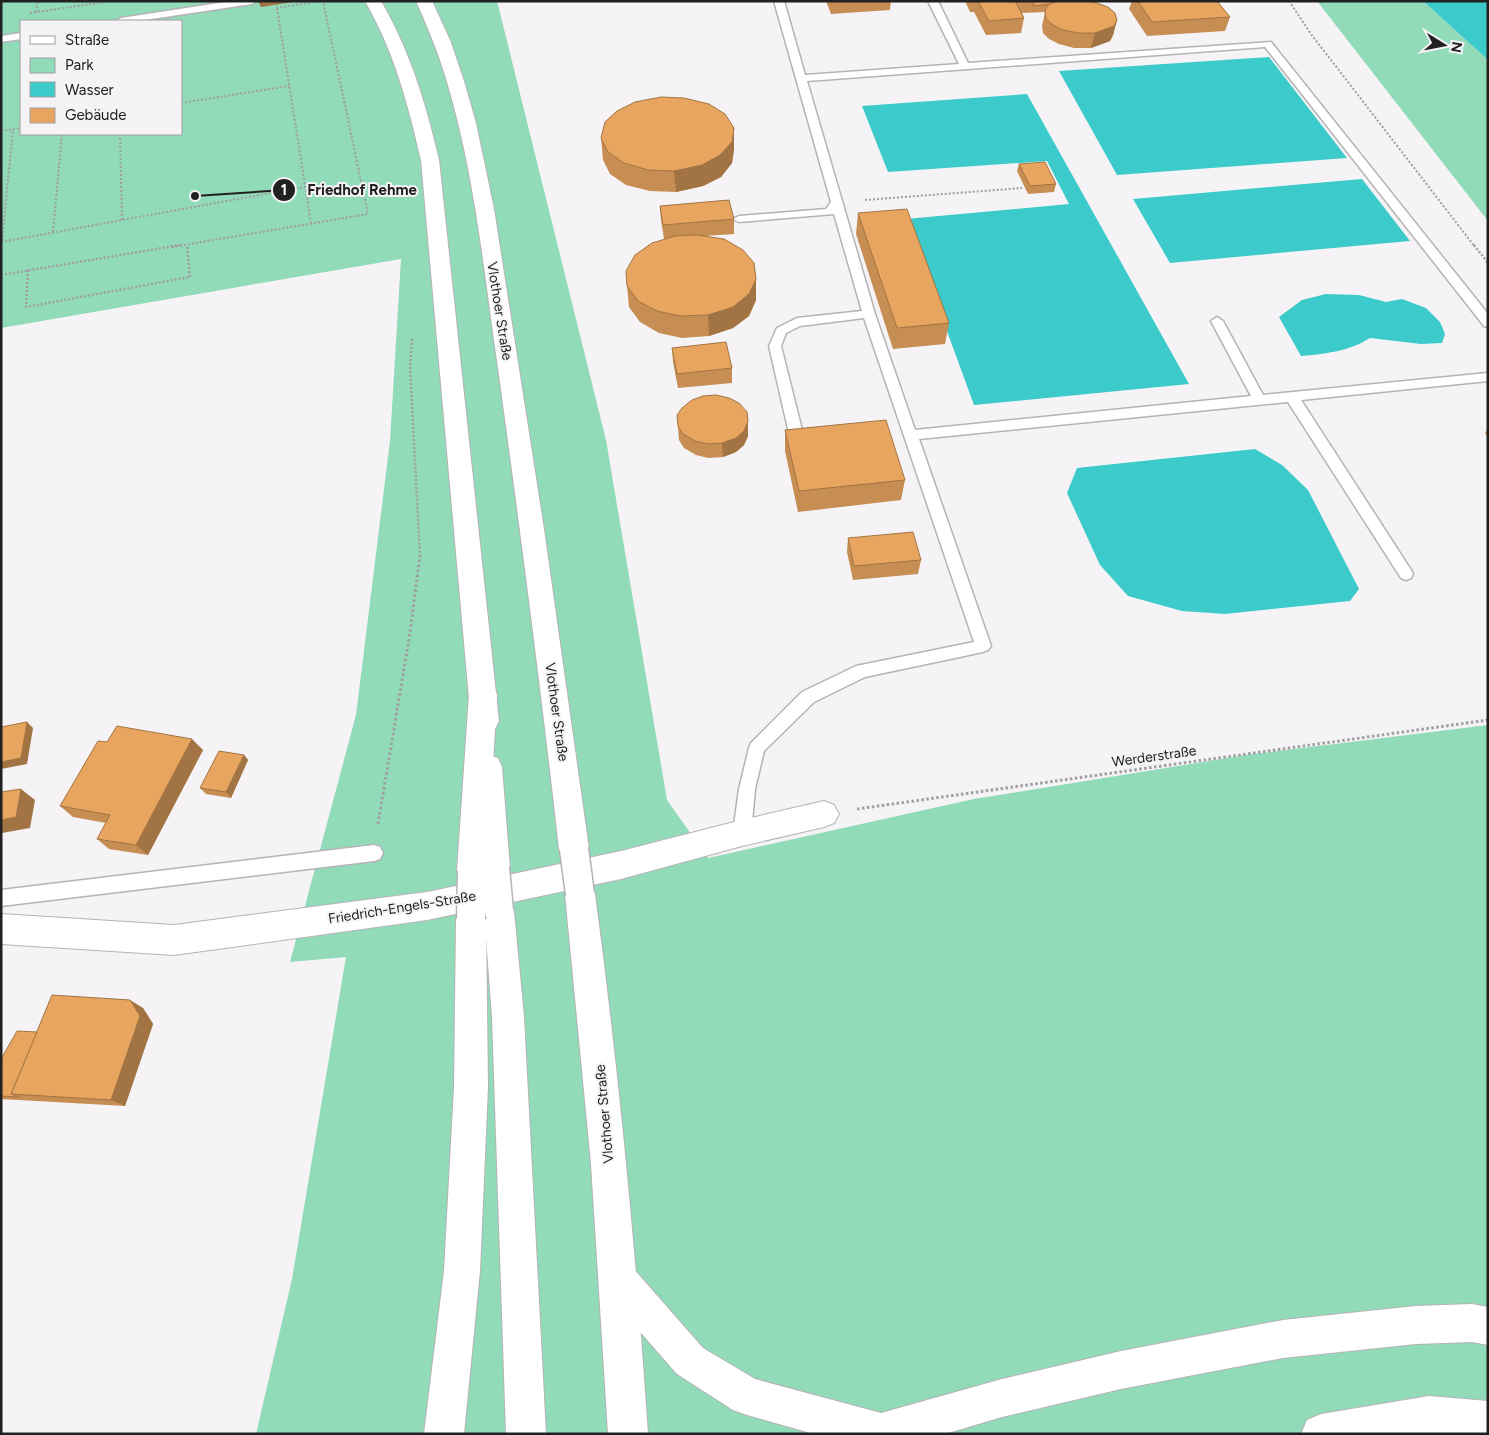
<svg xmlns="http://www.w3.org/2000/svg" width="1489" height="1435" viewBox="0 0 1489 1435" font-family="Figtree,sans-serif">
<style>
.green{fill:#91dbb9;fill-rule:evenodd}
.water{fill:#3dcaca}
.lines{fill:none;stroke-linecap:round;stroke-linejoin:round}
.lane-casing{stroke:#b5b3b5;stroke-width:3}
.street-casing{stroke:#b5b3b5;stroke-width:2}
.secondary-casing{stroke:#b5b3b5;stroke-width:2}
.highway-casing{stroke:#b5b3b5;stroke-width:2}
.path-far2{stroke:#9f9ea0;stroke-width:2;stroke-dasharray:2 2;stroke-linecap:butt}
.path-far1{stroke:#9f9ea0;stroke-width:2.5;stroke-dasharray:2 2;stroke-linecap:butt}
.path{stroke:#9f9ea0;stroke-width:3;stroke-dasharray:2.5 2.5;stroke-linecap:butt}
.lane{fill:#fff;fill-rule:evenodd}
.street{fill:#fff;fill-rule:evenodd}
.secondary{fill:#fff;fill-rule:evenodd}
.highway{fill:#fff;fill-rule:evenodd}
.secondary-bridge-casing{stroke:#b5b3b5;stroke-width:31;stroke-linecap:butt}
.highway-bridge-casing{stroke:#b5b3b5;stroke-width:31;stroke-linecap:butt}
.secondary-bridge{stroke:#fff;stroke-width:28}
.highway-bridge{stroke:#fff;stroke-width:28}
.wall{fill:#c78e53}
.shaded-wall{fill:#a27443}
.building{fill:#e7a560;stroke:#a27443}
.labels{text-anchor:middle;stroke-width:4;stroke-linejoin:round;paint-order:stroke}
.street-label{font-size:14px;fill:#212122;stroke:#f5f3f6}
.leader{fill:none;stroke:#212122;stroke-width:2}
.callout-dot{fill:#212122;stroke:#f5f3f6;stroke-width:2}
.mark-label{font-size:15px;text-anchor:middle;font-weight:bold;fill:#fff}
.callout-label{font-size:15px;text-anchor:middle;font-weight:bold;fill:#212122;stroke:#f5f3f6;stroke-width:4;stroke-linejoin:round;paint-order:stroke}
</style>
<rect width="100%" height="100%" fill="#f5f3f6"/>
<g class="green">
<path d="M1,1h496l109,439 61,360 41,58 266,-59 272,-44 242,-30v709h-1232l36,-155 54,-322 -56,5 66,-247 34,-274 11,-182 -400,69zM21,21h160v113h-160z"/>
<polygon points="1317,1 1423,1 1488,60 1488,221"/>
</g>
<g class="water">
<polygon points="1423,1 1488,1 1488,60"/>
<polygon points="1269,57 1347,158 1117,175 1059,71"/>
<polygon points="1027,94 1189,384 974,405 906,219 1069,204 1047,161 888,172 862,106"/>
<polygon points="1362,179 1410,241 1170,263 1133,199"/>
<path d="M1326,294l33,1 27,7 16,-3 24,9 14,14 5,12 -3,9 -21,1 -51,-6c-20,13 -45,16 -69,18l-22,-39 23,-17z"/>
<polygon points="1255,449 1282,465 1308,490 1359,589 1350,601 1225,614 1182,611 1128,596 1100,565 1067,493 1077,468"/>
</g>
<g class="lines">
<defs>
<g id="lane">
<polygon points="232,1 256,1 252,4 138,21 116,21 121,18"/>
<polygon points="774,1 784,1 805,75 959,64 928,1 938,1 968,63 1271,42 1488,314 1488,327 1484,326 1265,47 807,81 875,314 915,430 1251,396 1211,321 1217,317 1223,321 1263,395 1488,373 1488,381 1301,400 1411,570 1413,574 1411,578 1406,580 1401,578 1288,402 919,439 991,646 988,650 983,652 865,677 814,702 764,751 755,789 751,833 748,839 742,841 736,839 733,833 739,789 749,748 751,743 802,692 856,666 974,642 864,318 800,326 786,333 781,346 805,442 803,445 793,445 791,442 769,346 777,328 797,318 862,311 834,214 739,222 733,219 739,216 826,209 831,202"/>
<polygon points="21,33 21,39 1,42 1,36"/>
<polygon points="374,845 380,847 383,853 380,859 374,861 1,906 1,890"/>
</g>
<polygon id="street" points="824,801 834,805 839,814 834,823 824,827 742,846 621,879 427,920 174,955 1,944 1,914 174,925 427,892 621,851 742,820"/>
<g id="secondary">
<path d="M365,1h16c29,50 45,103 58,159l60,561 -4,8 -10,4 -10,-4 -4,-8 -50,-561c-13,-56 -27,-109 -56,-159z"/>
<path d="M416,1h16l18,39 14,41 12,42 18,86 50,320 45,320 -5,10 -10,4 -10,-4 -5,-10c-18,-161 -39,-321 -61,-481 -14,-96 -23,-193 -51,-286 -8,-28 -19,-54 -31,-81z"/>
<polygon points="488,755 498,758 502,767 510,868 506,878 495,882 484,878 480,868 474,767 478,758"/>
<path d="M580,880l11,4 4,10c24,179 41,359 53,540h-40l-17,-270 -26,-270 4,-10z"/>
<polygon points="499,896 510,901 514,911 524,1017 546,1434 506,1434 492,1017 484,911 488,901"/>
</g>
<g id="highway">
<polygon points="483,683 493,686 497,694 487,871 483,881 472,885 461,881 457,871 469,694 473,686"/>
<polygon points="471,904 482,909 486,919 488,1087 480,1271 464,1434 424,1434 444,1271 454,1087 456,919 460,909"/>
<polygon points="619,1262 632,1267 703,1348 755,1379 881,1413 1002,1379 1121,1351 1283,1320 1416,1306 1472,1304 1488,1307 1488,1345 1472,1342 1416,1344 1283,1358 1121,1389 1002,1417 945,1434 814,1434 747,1415 733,1410 677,1374 606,1293 601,1280 606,1267"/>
<polygon points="1429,1396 1488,1401 1488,1434 1301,1434 1307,1420 1321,1414"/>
</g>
</defs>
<use href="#lane" class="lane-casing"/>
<use href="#street" class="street-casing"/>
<use href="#secondary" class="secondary-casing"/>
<use href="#highway" class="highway-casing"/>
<g class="path-far2">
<polyline points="1289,1 1311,34 1475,247"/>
<polyline points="276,8 320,1"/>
<polyline points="277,8 311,223"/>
<polyline points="36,12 38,1"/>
<polyline points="30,13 105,2"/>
<polyline points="181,103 289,86"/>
<polyline points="1,131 21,128"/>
<polyline points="120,134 122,221"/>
<polyline points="865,200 1022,188"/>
<polyline points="53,232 62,134"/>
<polyline points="2,241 13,129"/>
<polyline points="1,242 304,187"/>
<polyline points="172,247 368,214 323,1"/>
</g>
<g class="path-far1">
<polyline points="1474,245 1488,263"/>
<polyline points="28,270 26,307 190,277 187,245"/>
<polyline points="1,275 180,245"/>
<polyline points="412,339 410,368 420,556"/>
</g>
<g class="path">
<polyline points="857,809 1488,720"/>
<polyline points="378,824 410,633 420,555"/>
</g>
<use href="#lane" class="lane"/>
<use href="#street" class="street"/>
<use href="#secondary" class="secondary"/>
<use href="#highway" class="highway"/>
<defs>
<g id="secondary-bridge">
<polyline points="574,849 580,894"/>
<polyline points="495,868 499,911"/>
</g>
<polyline id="highway-bridge" points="471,919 472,871"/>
</defs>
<use href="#secondary-bridge" class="secondary-bridge-casing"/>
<use href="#highway-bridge" class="highway-bridge-casing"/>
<use href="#secondary-bridge" class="secondary-bridge"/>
<use href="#highway-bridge" class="highway-bridge"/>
</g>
<g class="wall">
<polygon points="826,1 891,1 890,10 831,14"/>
<polygon points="965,1 1091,1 1117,20 1113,35 1110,41 1091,48 1074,48 1059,44 1049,39 1043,33 1042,26 1045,12 1022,13 1024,18 1021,33 986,35 974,12 970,12"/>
<polygon points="1132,1 1217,1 1230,17 1225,31 1147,36 1129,9"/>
<polygon points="734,128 734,149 732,163 721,177 703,186 676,192 650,191 626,185 610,174 603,160 601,138"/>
<polygon points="1019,164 1056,184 1054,192 1028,194 1017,171"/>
<polygon points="660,206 734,219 734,234 705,236 756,300 749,316 733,328 709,336 682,338 659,333 640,322 629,307 627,286 664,239 661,220"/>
<polygon points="858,213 949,323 945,344 893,349 856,234"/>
<polygon points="672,348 732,368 732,383 678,388 673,362"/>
<polygon points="677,415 748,421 748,436 744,445 736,452 723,457 708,458 696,455 684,448 679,440"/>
<polygon points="1488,429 1488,437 1485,433"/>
<polygon points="785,430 905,480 901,500 798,512 785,451"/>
<polygon points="848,538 921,560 918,574 853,580 847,552"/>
<polygon points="107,742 203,750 148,855 109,849 97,839 106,823 73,817 60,806"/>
<polygon points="244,755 248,760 231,798 206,794 200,788"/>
<polygon points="143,1008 153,1024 125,1106 1,1099 1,1059 37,1032"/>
</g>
<g class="shaded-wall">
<polygon points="258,1 300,1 261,7"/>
<polygon points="1117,20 1113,35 1110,41 1091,48 1095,33"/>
<polygon points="734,128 734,149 732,163 721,177 703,186 676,192 674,171"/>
<polygon points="756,279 756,300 749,316 733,328 709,336 708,315"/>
<polygon points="748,421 748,436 744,445 736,452 723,457 722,443"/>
<polygon points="27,722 33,728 27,764 1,769 1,762"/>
<polygon points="192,739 203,750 148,855 136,845"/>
<polygon points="244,755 248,760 231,798 226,792"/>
<polygon points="21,789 35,800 30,828 2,833 1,835 1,820"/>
<polygon points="130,1000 143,1008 153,1024 125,1106 111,1100"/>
</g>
<g class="building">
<polygon points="978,1 1015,1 1024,18 989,21"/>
<polygon points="1034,1 1057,1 1051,4 1033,6"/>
<polygon points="1057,1 1091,1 1108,7 1115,13 1117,20 1114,26 1095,33 1078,33 1063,30 1053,25 1046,19 1045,11 1048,5"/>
<polygon points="1138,1 1217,1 1230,17 1152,22"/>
<polygon points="661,97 684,98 709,104 725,114 734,128 732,142 720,155 702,165 674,171 648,170 624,163 608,152 601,138 605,122 617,111 635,102"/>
<polygon points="1045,162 1056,184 1030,186 1019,164"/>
<polygon points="729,200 734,219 663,225 660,206"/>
<polygon points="907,209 949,323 897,328 858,213"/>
<polygon points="697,235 724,239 743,250 754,263 756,279 749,294 733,307 708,315 680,316 657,311 638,301 627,286 626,271 635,255 652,243 675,236"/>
<polygon points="726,342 732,368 677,374 672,348"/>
<polygon points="716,395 729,398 739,403 747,412 748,421 744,431 736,438 722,443 708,444 695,441 683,434 678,426 677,415 682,408 692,400 703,396"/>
<polygon points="886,420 905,480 799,491 785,430"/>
<polygon points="913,532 921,560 854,566 848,538"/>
<polygon points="27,722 21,758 1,762 1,727"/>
<polygon points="117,726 192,739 136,845 97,839 110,815 60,806 98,741 107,742"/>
<polygon points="219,751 244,755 226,792 200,788"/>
<polygon points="21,789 16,817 1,820 1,792"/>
<polygon points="52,995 130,1000 140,1016 111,1100 11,1094"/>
<polygon points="17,1031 37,1032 11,1094 19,1097 1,1096 1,1059"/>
</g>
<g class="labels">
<g class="street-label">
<text transform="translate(500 311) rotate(81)" y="5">Vlothoer Straße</text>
<text transform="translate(557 712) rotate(82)" y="5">Vlothoer Straße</text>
<text transform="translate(1154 756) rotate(-8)" y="5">Werderstraße</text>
<text transform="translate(402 907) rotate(-9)" y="5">Friedrich-Engels-Straße</text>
<text transform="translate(604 1114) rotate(-95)" y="5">Vlothoer Straße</text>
</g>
</g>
<path class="leader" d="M195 196L284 190"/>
<g class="callout-dot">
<circle cx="195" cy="196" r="5"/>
<circle cx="284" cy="190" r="12"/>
</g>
<g class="mark-label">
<text x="284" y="195">1</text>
</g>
<g class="callout-label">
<text x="362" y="195">Friedhof Rehme</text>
</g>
<rect width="1489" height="1435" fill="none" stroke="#212122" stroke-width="5"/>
<rect x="20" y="20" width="162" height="115" fill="#f5f3f6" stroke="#a09fa1"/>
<rect x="30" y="36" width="25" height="8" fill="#ffffff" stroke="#a09fa1"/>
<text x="65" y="45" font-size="15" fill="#212122">Straße</text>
<rect x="30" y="58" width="25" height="15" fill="#91dbb9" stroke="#a09fa1"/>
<text x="65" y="70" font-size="15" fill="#212122">Park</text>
<rect x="30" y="82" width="25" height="15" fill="#3dcaca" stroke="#a09fa1"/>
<text x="65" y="95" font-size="15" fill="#212122">Wasser</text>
<rect x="30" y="108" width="25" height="15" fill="#e7a560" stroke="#a09fa1"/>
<text x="65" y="120" font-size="15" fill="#212122">Gebäude</text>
<g transform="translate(1444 45) rotate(100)" stroke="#f5f3f6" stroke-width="4" paint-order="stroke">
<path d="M0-4L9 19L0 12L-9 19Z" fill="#212122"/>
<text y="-8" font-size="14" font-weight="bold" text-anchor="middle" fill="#212122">N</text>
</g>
</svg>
